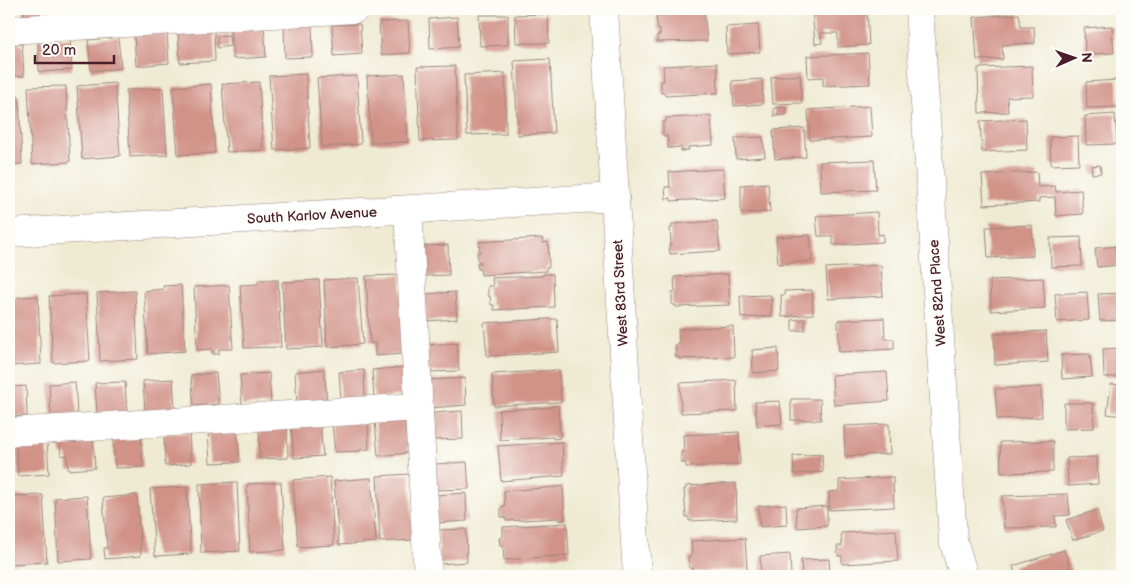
<svg xmlns="http://www.w3.org/2000/svg" width="1131" height="585" viewBox="0 0 1131 585" font-family="'Balsamiq Sans',sans-serif">
<style>
.building{fill:#d19388}
.lines{fill:none;stroke-linecap:round;stroke-linejoin:round}
.minor-casing{stroke:#9c857f;stroke-width:29}
.minor{stroke:#fff;stroke-width:28}
.labels{text-anchor:middle;stroke-width:4;stroke-linejoin:round;paint-order:stroke}
.street-label{font-size:14px;fill:#4a1f2b;stroke:#fdfcf7}
</style>
<rect width="100%" height="100%" fill="#fdfcf7"/>
<filter id="ink" filterUnits="userSpaceOnUse"><feTurbulence type="fractalNoise" baseFrequency=".02" numOctaves="2"/><feDisplacementMap in="SourceGraphic" scale="10" xChannelSelector="R" yChannelSelector="G"/><feConvolveMatrix kernelMatrix="1 2 1 2 8 2 1 2 1" color-interpolation-filters="sRGB"/></filter>
<filter id="wash" filterUnits="userSpaceOnUse"><feTurbulence type="fractalNoise" baseFrequency=".0096" numOctaves="4" result="noise"/><feDisplacementMap in="SourceGraphic" scale="20" xChannelSelector="R" yChannelSelector="G"/><feGaussianBlur stdDeviation="1.12" result="paint"/><feColorMatrix in="noise" values="0 0 0 0 0 0 0 0 0 0 0 0 0 0 0 0 0 1.4 0 .05"/><feComposite in="paint" operator="in"/></filter>
<g filter="url(#wash)">
<rect width="100%" height="100%" fill="#efebd3"/>
<g id="blocks">
<g class="building">
<polygon points="23,9 54,9 54,17 24,19"/>
<polygon points="72,9 102,9 102,14 72,16"/>
<polygon points="812,9 867,9 869,45 838,47 838,33 821,33 822,43 815,44"/>
<polygon points="704,11 707,41 657,42 657,35 660,35 660,30 658,30 656,16 660,16 660,12"/>
<polygon points="548,14 549,43 516,43 515,15"/>
<polygon points="1019,14 1021,27 1034,27 1035,43 1002,45 1003,59 977,60 974,17"/>
<polygon points="479,15 508,15 508,45 480,46"/>
<polygon points="457,17 459,47 430,49 429,19"/>
<polygon points="408,21 410,53 381,55 379,22"/>
<polygon points="312,24 313,57 285,58 284,25"/>
<polygon points="360,24 362,54 334,56 332,25"/>
<polygon points="758,25 760,52 727,54 726,27"/>
<polygon points="264,26 266,57 233,59 230,27"/>
<polygon points="1112,26 1114,53 1085,54 1084,28"/>
<polygon points="214,30 215,61 180,63 178,32"/>
<polygon points="167,33 169,63 136,66 134,35"/>
<polygon points="229,35 230,46 217,48 217,36"/>
<polygon points="118,37 121,68 91,71 88,40"/>
<polygon points="70,39 72,70 39,72 38,40"/>
<polygon points="22,44 24,76 9,77 9,45"/>
<polygon points="868,53 870,84 823,86 823,77 808,78 807,56"/>
<polygon points="550,59 554,133 518,135 514,61"/>
<polygon points="717,63 718,93 665,96 665,93 661,93 661,81 664,81 663,66"/>
<polygon points="455,66 458,140 420,141 417,67"/>
<polygon points="1032,66 1033,96 1007,97 1008,112 979,113 978,68"/>
<polygon points="505,73 506,134 467,135 464,75"/>
<polygon points="306,74 310,148 274,150 269,76"/>
<polygon points="404,74 408,142 371,143 367,76"/>
<polygon points="800,75 802,103 773,104 771,77"/>
<polygon points="357,76 361,144 322,147 317,78"/>
<polygon points="762,79 763,104 734,106 732,81"/>
<polygon points="1117,80 1118,107 1087,108 1086,82"/>
<polygon points="259,82 263,150 227,152 222,84"/>
<polygon points="115,83 120,156 82,159 77,86"/>
<polygon points="9,84 12,84 13,96 19,96 22,164 9,165"/>
<polygon points="211,84 215,153 178,155 173,87"/>
<polygon points="66,86 70,162 32,164 28,87"/>
<polygon points="163,88 167,155 130,157 126,90"/>
<polygon points="870,106 872,137 810,140 808,110"/>
<polygon points="786,107 786,115 774,116 774,108"/>
<polygon points="1115,114 1117,144 1086,145 1085,116"/>
<polygon points="711,116 713,145 688,147 689,150 681,151 681,147 668,148 667,136 663,136 663,122 666,122 666,118"/>
<polygon points="1026,119 1027,150 982,152 980,121"/>
<polygon points="804,128 806,157 775,159 773,130"/>
<polygon points="1078,136 1079,164 1051,165 1050,137"/>
<polygon points="763,137 765,157 736,159 735,138"/>
<polygon points="874,160 876,190 821,192 820,162"/>
<polygon points="1100,165 1101,173 1092,174 1091,166"/>
<polygon points="723,169 725,198 671,201 671,198 666,199 665,187 670,187 669,172"/>
<polygon points="1037,172 1038,187 1055,186 1056,192 1081,190 1083,214 1056,216 1055,197 1039,198 1039,202 984,205 982,175"/>
<polygon points="768,183 770,212 741,213 741,185"/>
<polygon points="877,212 878,235 883,234 883,242 833,245 833,236 818,236 816,216"/>
<polygon points="717,221 720,251 670,254 669,245 671,245 670,228 672,228 672,224"/>
<polygon points="1032,225 1033,256 988,258 986,227"/>
<polygon points="810,235 812,261 778,264 776,237"/>
<polygon points="1081,237 1082,266 1051,267 1050,238"/>
<polygon points="542,238 543,243 548,242 549,267 546,268 546,271 481,275 480,269 478,269 477,263 481,263 481,261 478,261 477,253 480,252 479,242"/>
<polygon points="448,245 449,275 424,276 423,246"/>
<polygon points="1120,246 1122,265 1097,267 1095,248"/>
<polygon points="881,265 883,296 828,299 826,268"/>
<polygon points="543,274 553,274 554,307 494,310 494,305 491,305 490,296 488,296 488,286 493,286 492,278 543,276"/>
<polygon points="728,274 730,305 676,307 676,305 672,305 672,292 675,292 674,277"/>
<polygon points="401,275 403,354 375,356 375,343 370,343 366,276"/>
<polygon points="358,278 363,344 327,347 324,280"/>
<polygon points="1043,278 1045,308 991,311 990,280"/>
<polygon points="258,280 278,280 281,347 244,348 240,285 258,284"/>
<polygon points="319,280 323,347 286,349 282,282"/>
<polygon points="181,285 185,351 148,354 144,291 164,289 163,286"/>
<polygon points="229,285 233,349 219,349 219,354 213,354 212,349 197,350 194,287"/>
<polygon points="812,290 813,314 782,317 781,295 785,295 784,291"/>
<polygon points="135,291 138,359 100,361 97,293"/>
<polygon points="455,292 457,319 426,321 425,294"/>
<polygon points="1087,292 1089,320 1057,322 1055,294"/>
<polygon points="1122,293 1122,320 1100,321 1098,294"/>
<polygon points="86,294 90,361 53,363 49,296"/>
<polygon points="771,295 772,316 741,318 740,296"/>
<polygon points="38,296 41,364 9,366 9,298"/>
<polygon points="884,318 885,339 894,339 894,349 839,352 838,320"/>
<polygon points="547,319 557,319 559,352 487,356 484,323"/>
<polygon points="805,319 805,330 792,331 792,320"/>
<polygon points="733,326 734,357 679,359 679,357 676,357 675,345 679,345 678,329"/>
<polygon points="1046,331 1048,362 995,365 994,334"/>
<polygon points="457,343 459,371 428,372 426,345"/>
<polygon points="778,348 779,371 753,373 752,350"/>
<polygon points="1122,348 1122,377 1104,377 1103,349"/>
<polygon points="1090,354 1092,377 1062,379 1061,355"/>
<polygon points="405,367 407,395 374,398 372,370"/>
<polygon points="324,369 327,402 297,403 295,372"/>
<polygon points="364,370 365,397 341,399 339,372"/>
<polygon points="559,370 561,402 494,406 492,374"/>
<polygon points="887,372 889,401 834,405 832,375"/>
<polygon points="216,373 219,404 194,406 191,375"/>
<polygon points="269,373 271,404 242,406 240,375"/>
<polygon points="465,378 466,405 430,408 428,380"/>
<polygon points="173,379 175,410 145,412 143,381"/>
<polygon points="736,380 737,411 681,413 680,383"/>
<polygon points="75,382 77,414 51,416 49,384"/>
<polygon points="125,382 127,413 97,415 95,383"/>
<polygon points="1111,384 1122,385 1122,416 1107,414"/>
<polygon points="26,386 27,416 9,417 9,387"/>
<polygon points="1041,387 1042,417 997,419 995,389"/>
<polygon points="791,399 820,399 821,420 791,420"/>
<polygon points="780,401 782,424 757,426 755,402"/>
<polygon points="1064,403 1093,403 1094,428 1064,429"/>
<polygon points="552,406 558,406 560,438 553,439 553,437 500,440 499,410 552,407"/>
<polygon points="462,411 463,439 434,440 433,413"/>
<polygon points="405,419 408,453 378,456 375,421"/>
<polygon points="359,422 359,425 368,424 369,449 360,450 360,451 335,452 332,424"/>
<polygon points="320,423 323,456 294,458 291,425"/>
<polygon points="889,424 890,454 845,456 844,426"/>
<polygon points="287,427 288,458 260,459 259,428"/>
<polygon points="237,429 240,462 210,463 208,431"/>
<polygon points="739,432 740,464 686,467 686,463 681,463 681,452 684,452 683,435"/>
<polygon points="189,433 191,464 165,466 164,434"/>
<polygon points="141,434 143,467 115,468 113,436"/>
<polygon points="93,438 95,468 68,470 67,455 61,456 60,440"/>
<polygon points="1053,441 1053,472 1001,473 1000,442"/>
<polygon points="47,442 49,474 18,476 16,444"/>
<polygon points="562,442 564,476 501,481 498,446"/>
<polygon points="822,454 823,472 794,474 793,456"/>
<polygon points="1097,457 1098,484 1068,486 1067,458"/>
<polygon points="467,462 469,489 436,490 435,464"/>
<polygon points="410,474 413,540 380,542 377,476"/>
<polygon points="330,477 334,545 298,547 293,480"/>
<polygon points="893,477 894,507 829,510 829,492 839,491 839,480"/>
<polygon points="371,478 376,542 339,545 334,481"/>
<polygon points="237,482 240,551 201,553 199,484"/>
<polygon points="281,482 285,550 250,552 247,484"/>
<polygon points="736,483 737,519 689,521 689,517 686,517 684,489 686,489 686,486"/>
<polygon points="563,486 565,520 558,520 558,518 506,521 505,517 501,517 501,507 505,506 504,491 557,487"/>
<polygon points="187,487 191,554 155,556 150,489"/>
<polygon points="466,493 467,521 436,523 435,495"/>
<polygon points="1068,494 1070,515 1055,516 1056,527 1004,528 1002,496"/>
<polygon points="43,495 47,562 9,564 9,496"/>
<polygon points="137,495 141,556 105,559 104,548 107,548 103,498"/>
<polygon points="87,496 91,559 58,561 55,498"/>
<polygon points="786,504 787,525 760,527 758,506"/>
<polygon points="827,506 827,526 797,528 796,508"/>
<polygon points="1097,510 1103,531 1073,540 1066,520"/>
<polygon points="567,523 569,555 504,560 503,545 500,545 499,538 503,537 503,527"/>
<polygon points="466,529 467,562 440,564 438,530"/>
<polygon points="896,530 898,561 842,564 842,556 838,556 837,546 842,546 841,533"/>
<polygon points="745,538 747,569 692,572 692,568 689,568 688,557 692,556 691,541"/>
<polygon points="1064,550 1073,576 1016,576 1013,566"/>
<polygon points="790,554 791,576 761,576 760,556"/>
<polygon points="829,559 830,576 802,576 801,560"/>
</g>
</g>
</g>
<g filter="url(#ink)">
<use href="#blocks" fill-opacity="0" stroke="#9c857f" stroke-width="1"/>
<g class="lines">
<defs>
<g id="minor">
<polyline points="604,9 637,576"/>
<polyline points="919,9 953,540 964,576"/>
<polyline points="9,30 355,9"/>
<polyline points="408,210 428,576"/>
<polyline points="9,233 615,197"/>
<polyline points="9,432 419,407"/>
</g>
</defs>
<use href="#minor" class="minor-casing"/>
<use href="#minor" class="minor"/>
</g>
</g>
<g class="labels">
<g class="street-label">
<text transform="translate(312 215) rotate(-3)" y="5">South Karlov Avenue</text>
<text transform="translate(620 293) rotate(-93)" y="5">West 83rd Street</text>
<text transform="translate(937 293) rotate(-94)" y="5">West 82nd Place</text>
</g>
</g>
<rect width="1131" height="585" fill="none" stroke="#fdfcf7" stroke-width="30"/>
<g transform="translate(1074 58) rotate(88)" stroke="#fdfcf7" stroke-width="4" paint-order="stroke">
<path d="M0-4L9 19L0 12L-9 19Z" fill="#4a1f2b"/>
<text y="-8" font-size="14" font-weight="bold" text-anchor="middle" fill="#4a1f2b">N</text>
</g>
<path d="M35 55v8h79v-8" fill="none" stroke="#4a1f2b" stroke-width="2.5"/>
<text x="42" y="55" font-size="15" fill="#4a1f2b" stroke="#fdfcf7" stroke-width="4" paint-order="stroke">20 m</text>
</svg>
